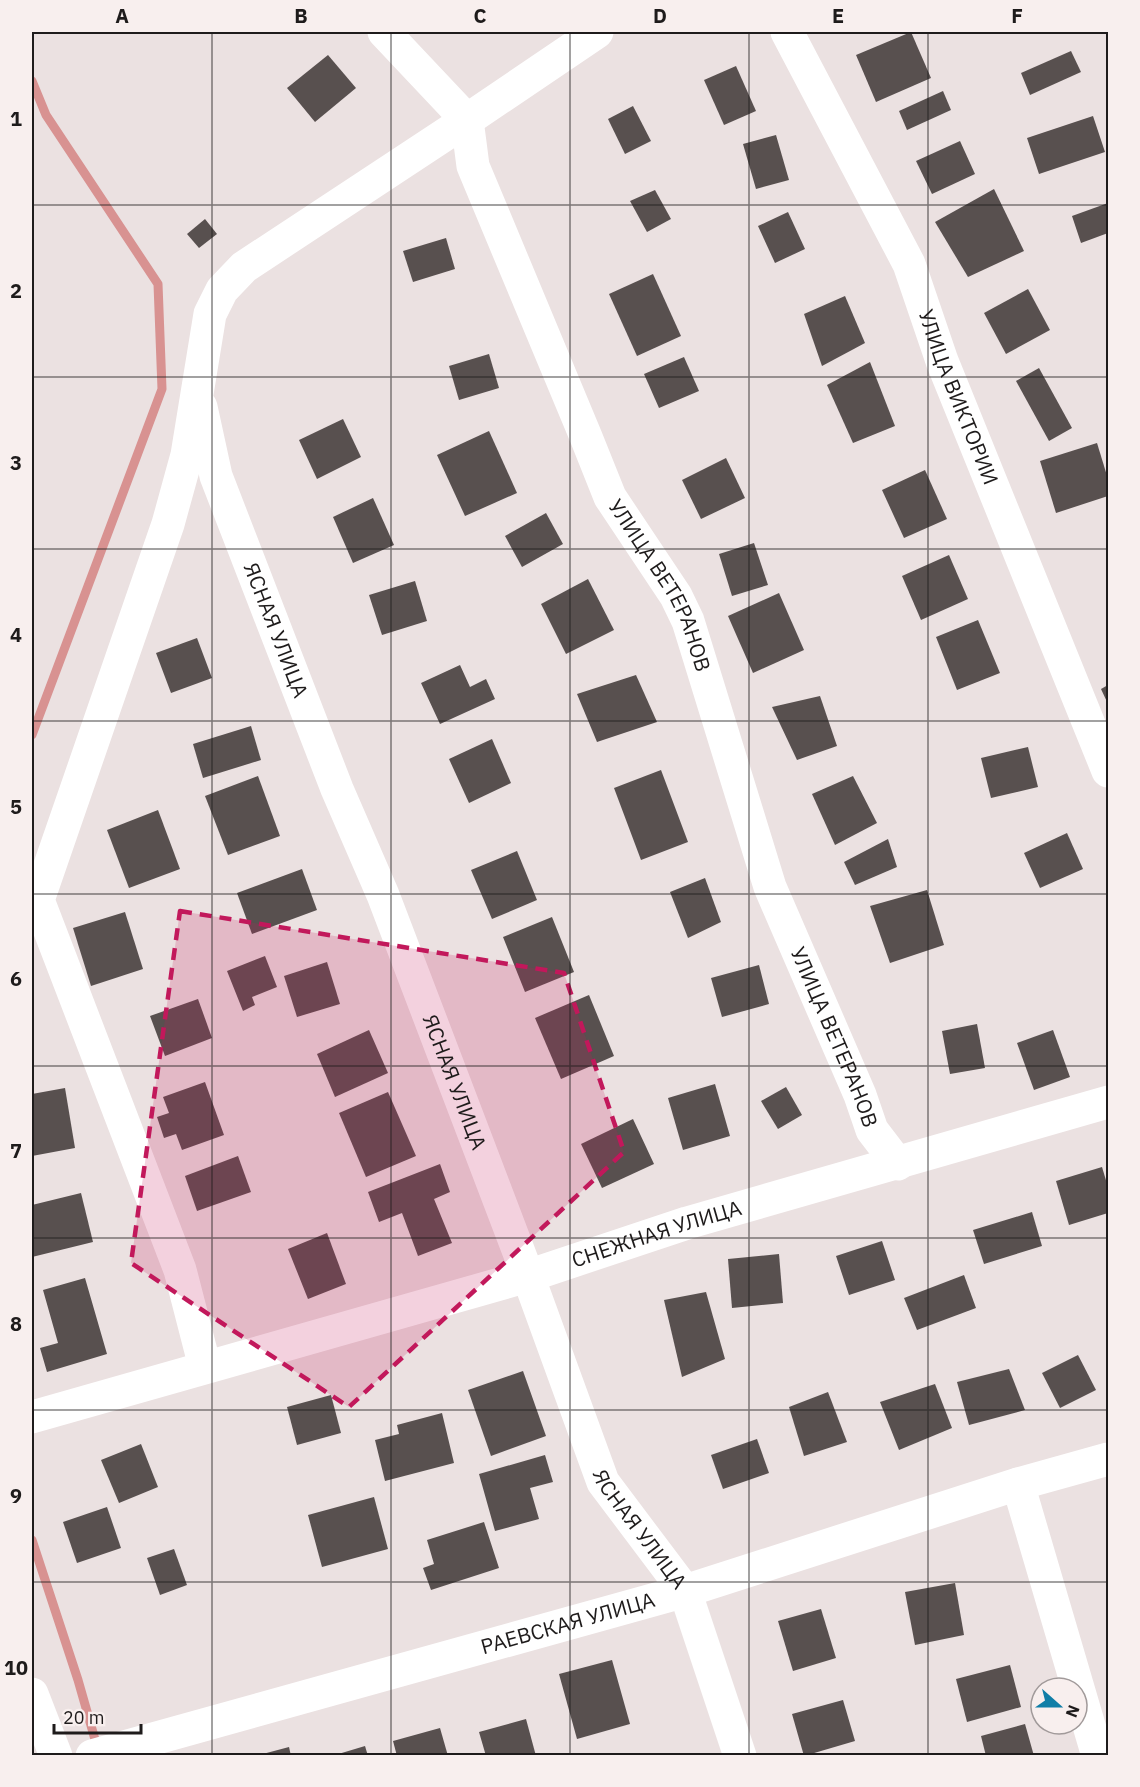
<svg xmlns="http://www.w3.org/2000/svg" width="1140" height="1787" viewBox="0 0 1140 1787" font-family="'IBM Plex Sans',sans-serif">
<style>
.lines{fill:none;stroke-linecap:round;stroke-linejoin:round}
.stream{stroke:#d89291;stroke-width:9}
.building{fill:#58504f}
.minor{stroke:#fff;stroke-width:33}
.marked{fill:#c2185b;fill-opacity:0.2;stroke:#c2185b;stroke-width:4.5;stroke-dasharray:12 8;stroke-linejoin:round}
.grid{fill:none;stroke:#1e1b1b;stroke-width:1.5;stroke-opacity:0.55}
.labels{text-anchor:middle;stroke-width:6;stroke-linejoin:round;paint-order:stroke}
.street-label{font-size:21px;fill:#1e1b1b;stroke:#f8efee}
.neatline{fill:none;stroke:#1e1b1b;stroke-width:2}
.grid-label{font-size:20px;text-anchor:middle;font-weight:bold;fill:#1e1b1b}
</style>
<rect width="100%" height="100%" fill="#ebe1e1"/>
<g class="lines">
<g class="stream">
<polyline points="32,81 46,115 158,284 162,389 32,735"/>
<polyline points="32,1540 78,1680 98,1750"/>
</g>
</g>
<g class="building">
<polygon points="911,32 931,78 876,102 856,55"/>
<polygon points="1071,51 1081,72 1030,95 1021,73"/>
<polygon points="328,55 356,88 315,122 287,88"/>
<polygon points="736,66 756,111 724,125 704,80"/>
<polygon points="943,91 951,110 907,130 899,111"/>
<polygon points="633,106 651,141 625,154 608,119"/>
<polygon points="1093,116 1105,152 1039,174 1027,138"/>
<polygon points="776,135 789,180 756,189 743,144"/>
<polygon points="960,141 975,174 932,194 916,161"/>
<polygon points="994,189 1024,251 968,277 935,222"/>
<polygon points="655,190 671,219 647,232 630,201"/>
<polygon points="1108,203 1108,233 1081,243 1072,216"/>
<polygon points="788,212 805,249 775,263 758,226"/>
<polygon points="205,219 217,234 199,248 187,234"/>
<polygon points="446,238 455,269 413,282 403,251"/>
<polygon points="653,274 681,336 637,356 609,294"/>
<polygon points="1028,289 1050,330 1006,354 984,313"/>
<polygon points="845,296 865,343 822,366 804,314"/>
<polygon points="489,354 499,388 459,400 449,366"/>
<polygon points="684,357 699,391 659,408 644,374"/>
<polygon points="870,362 895,426 853,443 827,385"/>
<polygon points="1039,368 1072,428 1049,441 1016,381"/>
<polygon points="343,419 361,457 317,479 299,440"/>
<polygon points="489,431 517,493 465,516 437,455"/>
<polygon points="1097,443 1108,479 1108,496 1056,513 1040,461"/>
<polygon points="726,458 745,498 701,519 682,480"/>
<polygon points="925,470 947,519 904,538 882,490"/>
<polygon points="373,498 394,545 353,563 333,517"/>
<polygon points="546,513 563,544 522,567 505,536"/>
<polygon points="754,543 768,585 732,596 719,554"/>
<polygon points="949,555 968,599 921,620 902,576"/>
<polygon points="588,579 614,630 566,654 541,604"/>
<polygon points="415,581 427,621 382,635 369,595"/>
<polygon points="779,593 804,650 753,673 728,616"/>
<polygon points="978,620 1000,673 957,690 936,637"/>
<polygon points="197,638 212,678 171,693 156,653"/>
<polygon points="460,665 470,687 486,679 495,699 440,724 421,683"/>
<polygon points="636,675 657,722 597,742 577,694"/>
<polygon points="1108,685 1108,704 1101,689"/>
<polygon points="820,696 837,746 797,760 772,707"/>
<polygon points="251,726 261,760 203,778 193,744"/>
<polygon points="492,739 511,783 469,803 449,759"/>
<polygon points="1028,747 1038,787 991,798 981,758"/>
<polygon points="661,770 688,842 641,860 614,788"/>
<polygon points="258,776 280,836 228,855 205,796"/>
<polygon points="853,776 877,823 835,845 812,794"/>
<polygon points="158,810 180,869 129,888 107,830"/>
<polygon points="1067,833 1083,869 1040,888 1024,853"/>
<polygon points="888,839 897,867 855,885 844,862"/>
<polygon points="517,851 537,900 492,919 471,870"/>
<polygon points="302,869 317,910 252,934 237,893"/>
<polygon points="705,878 721,922 688,938 670,892"/>
<polygon points="927,890 944,945 890,963 870,906"/>
<polygon points="125,912 143,969 91,986 73,928"/>
<polygon points="552,917 574,972 525,992 503,937"/>
<polygon points="265,956 277,987 252,997 255,1005 243,1011 227,971"/>
<polygon points="327,962 340,1004 297,1017 284,976"/>
<polygon points="759,965 769,1004 722,1017 711,978"/>
<polygon points="589,995 614,1056 561,1079 535,1018"/>
<polygon points="198,999 212,1038 165,1056 150,1016"/>
<polygon points="977,1024 985,1068 950,1074 942,1031"/>
<polygon points="369,1030 388,1073 335,1097 317,1054"/>
<polygon points="1053,1030 1070,1077 1034,1090 1017,1043"/>
<polygon points="205,1082 224,1135 182,1150 176,1134 164,1138 157,1117 169,1113 163,1097"/>
<polygon points="715,1084 730,1136 683,1150 668,1098"/>
<polygon points="786,1087 802,1115 778,1129 761,1101"/>
<polygon points="65,1088 75,1148 32,1156 32,1094"/>
<polygon points="388,1092 416,1156 366,1177 339,1113"/>
<polygon points="633,1119 654,1164 602,1188 581,1144"/>
<polygon points="238,1156 251,1192 197,1211 185,1176"/>
<polygon points="440,1164 450,1192 434,1199 452,1243 418,1256 402,1213 379,1222 368,1192"/>
<polygon points="1102,1167 1108,1187 1108,1213 1069,1225 1056,1181"/>
<polygon points="81,1193 93,1242 32,1257 32,1205"/>
<polygon points="1032,1212 1042,1246 984,1264 973,1230"/>
<polygon points="327,1233 346,1284 308,1299 288,1249"/>
<polygon points="882,1241 895,1280 849,1295 836,1256"/>
<polygon points="779,1254 783,1303 732,1308 728,1259"/>
<polygon points="964,1275 976,1308 917,1330 904,1298"/>
<polygon points="85,1278 107,1354 47,1372 40,1348 58,1343 43,1290"/>
<polygon points="706,1292 725,1359 682,1377 664,1300"/>
<polygon points="1078,1355 1096,1390 1060,1408 1042,1373"/>
<polygon points="1009,1369 1025,1410 969,1425 957,1382"/>
<polygon points="523,1371 546,1436 491,1456 468,1390"/>
<polygon points="935,1384 952,1428 899,1450 880,1402"/>
<polygon points="828,1392 847,1442 804,1456 789,1407"/>
<polygon points="331,1395 341,1433 297,1445 287,1407"/>
<polygon points="442,1413 454,1463 385,1481 375,1440 399,1434 397,1425"/>
<polygon points="757,1439 769,1473 723,1489 711,1455"/>
<polygon points="141,1444 158,1487 119,1503 101,1460"/>
<polygon points="545,1455 553,1482 530,1488 539,1519 495,1531 479,1474"/>
<polygon points="374,1497 388,1549 322,1567 308,1515"/>
<polygon points="107,1507 121,1548 77,1563 63,1522"/>
<polygon points="484,1522 499,1568 431,1590 423,1568 434,1564 427,1540"/>
<polygon points="174,1549 187,1585 160,1595 147,1558"/>
<polygon points="955,1583 964,1635 915,1645 905,1592"/>
<polygon points="821,1609 836,1658 793,1671 778,1621"/>
<polygon points="612,1660 630,1724 577,1739 559,1674"/>
<polygon points="1010,1665 1021,1707 967,1722 956,1679"/>
<polygon points="843,1700 855,1741 804,1756 792,1714"/>
<polygon points="526,1719 536,1756 486,1756 479,1732"/>
<polygon points="1025,1724 1034,1756 986,1756 981,1736"/>
<polygon points="440,1728 448,1756 397,1756 393,1741"/>
<polygon points="365,1746 368,1756 335,1756 335,1755"/>
<polygon points="289,1747 291,1756 259,1756 259,1755"/>
</g>
<g class="lines">
<g class="minor">
<path id="s1" d="M384,32l83,88 6,46 113,271 24,60 66,99 12,25 82,266 90,208 12,35 26,34"/>
<path id="s2" d="M787,32l122,232 33,97 166,410"/>
<path id="s3" d="M201,407l15,69 121,313 46,106 145,381 75,206 82,109 55,165"/>
<polyline points="205,1367 180,1270 38,900 168,524 187,455 210,314 222,290 244,267 467,120 597,32"/>
<path id="s4" d="M32,1417l496,-141 159,-53 421,-121"/>
<polyline points="1018,1484 1098,1756"/>
<polyline points="32,1694 56,1756"/>
<path id="s5" d="M92,1756l593,-165 333,-107 90,-25"/>
</g>
</g>
<path class="marked" d="M180,911l384,62 60,179 -275,255 -218,-144z"/>
<path class="grid" d="M212,32v1724M391,32v1724M570,32v1724M749,32v1724M928,32v1724M32,205h1076M32,377h1076M32,549h1076M32,721h1076M32,894h1076M32,1066h1076M32,1238h1076M32,1410h1076M32,1582h1076"/>
<g class="labels">
<g class="street-label">
<text dy="7" stroke="none"><textPath href="#s2" startOffset="404">УЛИЦА ВИКТОРИИ</textPath></text>
<text dy="7" stroke="none"><textPath href="#s1" startOffset="628">УЛИЦА ВЕТЕРАНОВ</textPath></text>
<text dy="7" stroke="none"><textPath href="#s3" startOffset="236">ЯСНАЯ УЛИЦА</textPath></text>
<text dy="7" stroke="none"><textPath href="#s1" startOffset="1114">УЛИЦА ВЕТЕРАНОВ</textPath></text>
<text dy="7" stroke="none"><textPath href="#s3" startOffset="722">ЯСНАЯ УЛИЦА</textPath></text>
<text dy="7" stroke="none"><textPath href="#s4" startOffset="651">СНЕЖНАЯ УЛИЦА</textPath></text>
<text dy="7" stroke="none"><textPath href="#s3" startOffset="1208">ЯСНАЯ УЛИЦА</textPath></text>
<text dy="7" stroke="none"><textPath href="#s5" startOffset="494">РАЕВСКАЯ УЛИЦА</textPath></text>
</g>
</g>
<rect width="1140" height="1787" fill="none" stroke="#f8efee" stroke-width="66"/>
<g transform="translate(1059 1706) rotate(111)"><circle r="28" fill="#f8efee" stroke="#a19a9a" stroke-width="1.5"/>
<path d="M0-4.5L10 22L0 15L-10 22Z" fill="#107ea7"/>
<text y="-9" font-size="16" font-weight="bold" text-anchor="middle" fill="#1e1b1b">N</text>
</g>
<path d="M54 1724v9h87v-9" fill="none" stroke="#1e1b1b" stroke-width="3"/>
<text x="63" y="1724" font-size="18" fill="#1e1b1b" stroke="#f8efee" stroke-width="4.5" paint-order="stroke">20 m</text>
<rect x="33" y="33" width="1074" height="1721" class="neatline"/>
<g class="grid-label">
<text x="122" y="23">A</text>
<text x="301" y="23">B</text>
<text x="480" y="23">C</text>
<text x="660" y="23">D</text>
<text x="838" y="23">E</text>
<text x="1017" y="23">F</text>
<text x="16" y="126">1</text>
<text x="16" y="298">2</text>
<text x="16" y="470">3</text>
<text x="16" y="642">4</text>
<text x="16" y="814">5</text>
<text x="16" y="986">6</text>
<text x="16" y="1158">7</text>
<text x="16" y="1331">8</text>
<text x="16" y="1503">9</text>
<text x="16" y="1675">10</text>
</g>
</svg>
